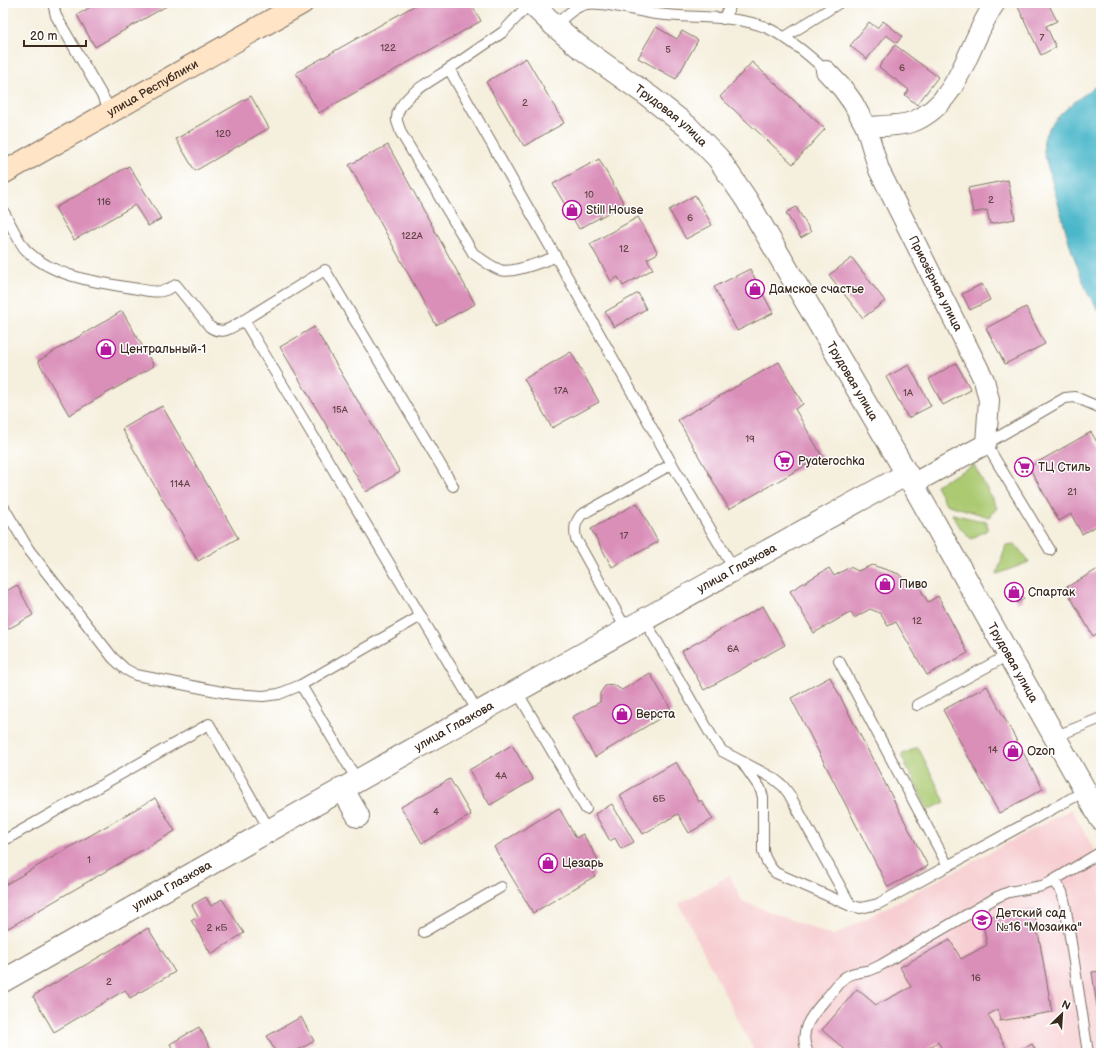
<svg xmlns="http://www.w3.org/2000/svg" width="1104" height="1056" viewBox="0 0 1104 1056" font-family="'Balsamiq Sans',sans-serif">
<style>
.built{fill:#f7cfd2}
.green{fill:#abca72;stroke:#737a48}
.water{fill:#4cb7ca;stroke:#447074}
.building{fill:#da8fb9}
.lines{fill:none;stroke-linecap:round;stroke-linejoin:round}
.service-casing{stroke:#7c6f61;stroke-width:12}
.minor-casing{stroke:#7c6f61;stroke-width:22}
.tertiary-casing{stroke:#7c6f61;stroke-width:24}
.secondary-casing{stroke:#7c6f61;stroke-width:24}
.service{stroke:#fff;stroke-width:10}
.minor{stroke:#fff;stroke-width:20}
.tertiary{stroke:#fff;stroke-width:22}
.secondary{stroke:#ffe4c6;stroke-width:22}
.labels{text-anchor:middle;stroke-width:3;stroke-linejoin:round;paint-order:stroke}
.number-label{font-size:10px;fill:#634345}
.street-label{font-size:12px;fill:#3b2a1e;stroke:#fff}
.poi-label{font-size:12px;fill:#3b2a1e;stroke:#fff;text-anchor:start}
</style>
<rect width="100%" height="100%" fill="#fff"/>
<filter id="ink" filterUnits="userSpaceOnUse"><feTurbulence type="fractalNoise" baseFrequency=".025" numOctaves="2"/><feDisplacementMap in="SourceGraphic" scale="8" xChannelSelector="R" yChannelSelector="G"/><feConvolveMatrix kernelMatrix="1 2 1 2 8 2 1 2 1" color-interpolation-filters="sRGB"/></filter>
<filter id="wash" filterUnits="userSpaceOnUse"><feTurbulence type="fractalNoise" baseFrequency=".012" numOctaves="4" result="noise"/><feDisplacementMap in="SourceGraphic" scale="16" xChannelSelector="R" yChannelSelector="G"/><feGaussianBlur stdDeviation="0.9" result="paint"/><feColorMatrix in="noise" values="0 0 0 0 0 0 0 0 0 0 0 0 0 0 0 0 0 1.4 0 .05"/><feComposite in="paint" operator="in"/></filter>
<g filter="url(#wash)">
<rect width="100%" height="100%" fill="#f5efdd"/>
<polygon class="built" points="1071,809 1101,861 1101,1053 755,1053 679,904 730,875 742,901 833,936"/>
<g class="green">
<polygon points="974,465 997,508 989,517 946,504 936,485"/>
<polygon points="952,514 987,522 987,530 971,539 961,529"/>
<polygon points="1015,544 1029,562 997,574 1006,545"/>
<polygon points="918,747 945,802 928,810 901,755"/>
</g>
<path class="water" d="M1101,83v231l-14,-22 -16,-43 -27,-96c0,-4 -1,-9 0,-13 3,-20 40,-46 57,-57z"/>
<g id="blocks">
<g class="building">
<polygon points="97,3 169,3 170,4 95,47 77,15"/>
<polygon points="419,3 471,3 481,21 319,113 296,73"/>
<polygon points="1027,3 1048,3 1057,21 1046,26 1056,47 1041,55 1018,7"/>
<polygon points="883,21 902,36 897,43 886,35 867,59 850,46 869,22 877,28"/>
<polygon points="656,27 677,39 682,31 698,40 676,79 638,58"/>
<polygon points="895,45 938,77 917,105 905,95 909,90 879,67"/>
<polygon points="526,58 564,123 524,146 486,82"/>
<polygon points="752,62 825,129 793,164 720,97"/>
<polygon points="251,96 269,128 195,171 176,139"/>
<polygon points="388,145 475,304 436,325 349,165"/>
<polygon points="599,159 624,204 579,229 553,184"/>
<polygon points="129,166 161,219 148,226 135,205 74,240 55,208"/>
<polygon points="1008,180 1015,219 990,224 987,210 973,213 968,188"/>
<polygon points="695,195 712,225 686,239 669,210"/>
<polygon points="796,207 811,232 801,238 786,213"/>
<polygon points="638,217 658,253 647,259 653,269 623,286 618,277 611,281 590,244"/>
<polygon points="852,258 885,301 863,318 829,275"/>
<polygon points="750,269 773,313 737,331 714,287"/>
<polygon points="982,284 990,300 970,310 962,294"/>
<polygon points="638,293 646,309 614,327 605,312"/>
<polygon points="1026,307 1045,344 1005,364 986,328"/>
<polygon points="122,311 154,366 69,415 38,361"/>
<polygon points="314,327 400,472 366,492 280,347"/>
<polygon points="571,352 599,402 552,428 524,379"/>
<polygon points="779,362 803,404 795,409 822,456 729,509 678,420"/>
<polygon points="956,363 971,390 943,405 929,379"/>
<polygon points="909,365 931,406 908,418 886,377"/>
<polygon points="162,406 238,538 198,561 122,429"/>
<polygon points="1091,432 1101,449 1101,523 1082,534 1071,514 1059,521 1029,467"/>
<polygon points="637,503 658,542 612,567 591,529"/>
<polygon points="872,565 899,574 910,586 919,587 928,602 938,596 968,653 927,675 896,622 888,626 880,613 870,609 854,618 851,612 814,633 790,591 829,568 834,576 850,567 858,571"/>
<polygon points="1100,568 1101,570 1101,631 1093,636 1065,588"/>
<polygon points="17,585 33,615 3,632 3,593"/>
<polygon points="1016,586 1024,599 1017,603 1009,589"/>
<polygon points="763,606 785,645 704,690 682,651"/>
<polygon points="650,673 672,711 595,757 572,717 600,702 600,693 605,686 614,685 622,690"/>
<polygon points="830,677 928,866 888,887 791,698"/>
<polygon points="987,686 1043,789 999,813 943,710"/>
<polygon points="512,745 533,780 490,805 469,770"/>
<polygon points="676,762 699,802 701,800 713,819 689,833 678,814 643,834 620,795"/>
<polygon points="450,779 471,815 422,843 401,807"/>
<polygon points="155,798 175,831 3,931 3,886"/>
<polygon points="612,804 634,842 621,849 615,838 610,841 595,814"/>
<polygon points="559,808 576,838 583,834 598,860 589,865 595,876 533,913 494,847"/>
<polygon points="206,897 211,906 222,899 244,933 211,954 191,920 198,916 192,905"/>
<polygon points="1034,909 1052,1012 1000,1021 998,1009 988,1015 1009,1053 944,1053 938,1042 927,1049 932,1053 849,1053 822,1030 857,989 876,1005 911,987 900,967 950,940 961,959 987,945 982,918"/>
<polygon points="148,928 175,972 130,998 125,990 54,1032 33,996"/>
<polygon points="1101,971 1101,1026 1100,1026 1092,972"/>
<polygon points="301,1017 314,1041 293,1053 276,1053 267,1036"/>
<polygon points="199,1027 213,1053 175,1053 170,1044"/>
<polygon points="1032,1044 1037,1053 1015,1053"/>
</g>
</g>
</g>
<g filter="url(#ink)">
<use href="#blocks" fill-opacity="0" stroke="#7c6f61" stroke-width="1"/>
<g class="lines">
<defs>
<g id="service">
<polyline points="53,3 56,16 111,111"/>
<polyline points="530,3 503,32 449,69 576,292 672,464 734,569"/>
<polyline points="723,19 732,3"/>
<path d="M555,26c9,-9 19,-19 32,-22 16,-3 52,8 69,10 36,5 75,0 109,13 23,10 43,27 61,44"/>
<polyline points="785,37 839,3"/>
<path d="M449,69c-16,11 -55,30 -52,52 1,4 3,8 4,12l72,120c9,7 17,13 27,17 14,4 42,-9 56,-13"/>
<path d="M3,211c6,9 16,32 23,39 27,27 70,32 106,38 9,1 21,5 30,3 5,-1 10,-4 14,-6l34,42c13,9 22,0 34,-7l234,392"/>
<polyline points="244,320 325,270 453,486"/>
<polyline points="3,506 29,550 113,658 125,669 136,675 232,694 263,696 279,694 301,685"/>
<polyline points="1050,550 986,444 1065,398 1075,397 1101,408"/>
<polyline points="644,619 714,740 722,751 773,778 783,786 789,794 851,906"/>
<path d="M626,629l-50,-90c-2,-11 -1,-16 5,-24l91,-51"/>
<polyline points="839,661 948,866"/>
<polyline points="516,690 586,809"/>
<polyline points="917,705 1008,655"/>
<polyline points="1054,737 1101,718"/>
<path d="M742,762l18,26 3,9v55c3,9 6,15 13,21l75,33 10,2 17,-4 207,-113"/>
<polyline points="357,780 301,685 421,616"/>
<polyline points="3,841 209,724 269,829"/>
<polyline points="1053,881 1062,892 1065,904 1088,1053"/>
<polyline points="423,932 501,887"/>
<path d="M808,1053c-12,-24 7,-41 22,-59 5,-6 11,-16 19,-19 6,-3 14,-3 21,-5 4,-1 7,-3 11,-5l116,-68 12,-5 33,-6 7,-3 52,-31"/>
</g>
<g id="minor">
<path id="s1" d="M826,71l17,18 10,14 13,24 13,43 105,210 5,20 -3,44 -74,40"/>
<path d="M866,127c13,-1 35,-1 46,-5 49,-19 56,-81 83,-119"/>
</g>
<g id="tertiary">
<path id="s2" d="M531,3l24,23 22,19 73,52 38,30 30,31 28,41 161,275 194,345"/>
<polyline points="342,788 358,816"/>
<path id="s3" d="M3,981c301,-170 601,-341 904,-507"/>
</g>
<g id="secondary">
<path id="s4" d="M3,173l299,-170"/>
</g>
</defs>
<use href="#service" class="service-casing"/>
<use href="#minor" class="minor-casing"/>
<use href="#tertiary" class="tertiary-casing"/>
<use href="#secondary" class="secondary-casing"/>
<use href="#service" class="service"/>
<use href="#minor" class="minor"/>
<use href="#tertiary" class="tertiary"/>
<use href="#secondary" class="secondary"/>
</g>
</g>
<defs>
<symbol id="shop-ring" viewBox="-11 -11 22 22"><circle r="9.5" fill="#fff" stroke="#b5179e" stroke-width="1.5"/><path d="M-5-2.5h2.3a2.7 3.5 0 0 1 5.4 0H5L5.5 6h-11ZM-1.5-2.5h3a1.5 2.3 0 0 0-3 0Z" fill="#b5179e"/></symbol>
<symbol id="supermarket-ring" viewBox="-11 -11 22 22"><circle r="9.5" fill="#fff" stroke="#b5179e" stroke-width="1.5"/><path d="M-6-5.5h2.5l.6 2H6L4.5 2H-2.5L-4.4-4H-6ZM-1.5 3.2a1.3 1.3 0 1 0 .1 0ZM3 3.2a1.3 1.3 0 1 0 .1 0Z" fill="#b5179e"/></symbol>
<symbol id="school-ring" viewBox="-11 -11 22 22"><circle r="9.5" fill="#fff" stroke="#b5179e" stroke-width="1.5"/><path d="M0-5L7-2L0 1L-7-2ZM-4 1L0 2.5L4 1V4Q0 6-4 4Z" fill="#b5179e"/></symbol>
</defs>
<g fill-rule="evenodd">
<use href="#shop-ring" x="561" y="199" width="22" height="22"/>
<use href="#shop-ring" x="744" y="278" width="22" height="22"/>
<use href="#shop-ring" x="95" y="338" width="22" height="22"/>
<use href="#supermarket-ring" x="773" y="450" width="22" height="22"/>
<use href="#supermarket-ring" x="1013" y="456" width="22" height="22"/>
<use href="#shop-ring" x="874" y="573" width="22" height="22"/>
<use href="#shop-ring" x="1003" y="581" width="22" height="22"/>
<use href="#shop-ring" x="611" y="703" width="22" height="22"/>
<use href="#shop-ring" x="1002" y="740" width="22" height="22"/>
<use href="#shop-ring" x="537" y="852" width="22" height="22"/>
<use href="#school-ring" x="971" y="909" width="22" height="22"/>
</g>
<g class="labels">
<g class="number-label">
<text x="1042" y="41">7</text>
<text x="388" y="51">122</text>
<text x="668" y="53">5</text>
<text x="902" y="71">6</text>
<text x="525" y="106">2</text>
<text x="223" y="137">120</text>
<text x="589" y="198">10</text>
<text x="991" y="203">2</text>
<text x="104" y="205">116</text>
<text x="690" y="221">6</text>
<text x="412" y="239">122А</text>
<text x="624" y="252">12</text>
<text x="561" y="394">17А</text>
<text x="908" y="396">1А</text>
<text x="340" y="413">15А</text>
<text x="750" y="442">19</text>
<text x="180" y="487">114А</text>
<text x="1072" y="495">21</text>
<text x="624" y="539">17</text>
<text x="917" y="624">12</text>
<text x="733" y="652">6А</text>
<text x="993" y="753">14</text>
<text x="501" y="779">4А</text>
<text x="659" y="802">6Б</text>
<text x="436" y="815">4</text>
<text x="89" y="863">1</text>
<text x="217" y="931">2 кБ</text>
<text x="976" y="981">16</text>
<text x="109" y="985">2</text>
</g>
<g class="street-label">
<text dy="4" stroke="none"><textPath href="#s4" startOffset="172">улица Республики</textPath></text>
<text dy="4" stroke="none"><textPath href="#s2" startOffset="180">Трудовая улица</textPath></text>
<text dy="4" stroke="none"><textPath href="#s1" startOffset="241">Приозёрная улица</textPath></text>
<text dy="4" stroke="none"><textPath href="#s2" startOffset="504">Трудовая улица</textPath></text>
<text dy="4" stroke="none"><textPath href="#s3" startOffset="842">улица Глазкова</textPath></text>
<text dy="4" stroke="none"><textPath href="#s2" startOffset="828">Трудовая улица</textPath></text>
<text dy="4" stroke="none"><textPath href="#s3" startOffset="518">улица Глазкова</textPath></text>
<text dy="4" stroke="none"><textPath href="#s3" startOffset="194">улица Глазкова</textPath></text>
</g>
<g class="poi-label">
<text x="586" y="214">Still House</text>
<text x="769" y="293">Дамское счастье</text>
<text x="120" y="353">Центральный-1</text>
<text x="798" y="465">Pyaterochka</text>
<text x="1038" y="471">ТЦ Стиль</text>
<text x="899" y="588">Пиво</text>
<text x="1028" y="596">Спартак</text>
<text x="636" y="718">Верста</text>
<text x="1027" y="755">Ozon</text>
<text x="562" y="867">Цезарь</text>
<text x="996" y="917">Детский сад<tspan x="996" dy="14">№16 "Мозаика"</tspan></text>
</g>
</g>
<rect width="1104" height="1056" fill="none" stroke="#fff" stroke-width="16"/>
<g transform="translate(1062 1014) rotate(25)" stroke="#ffffff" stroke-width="3" paint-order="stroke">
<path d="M0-3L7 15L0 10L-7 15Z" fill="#3b2a1e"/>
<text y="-6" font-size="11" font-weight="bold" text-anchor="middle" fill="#3b2a1e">N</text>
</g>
<path d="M24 40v6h62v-6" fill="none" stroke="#3b2a1e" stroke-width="2"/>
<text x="30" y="40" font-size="12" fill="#3b2a1e" stroke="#ffffff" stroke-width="3" paint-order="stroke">20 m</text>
</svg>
